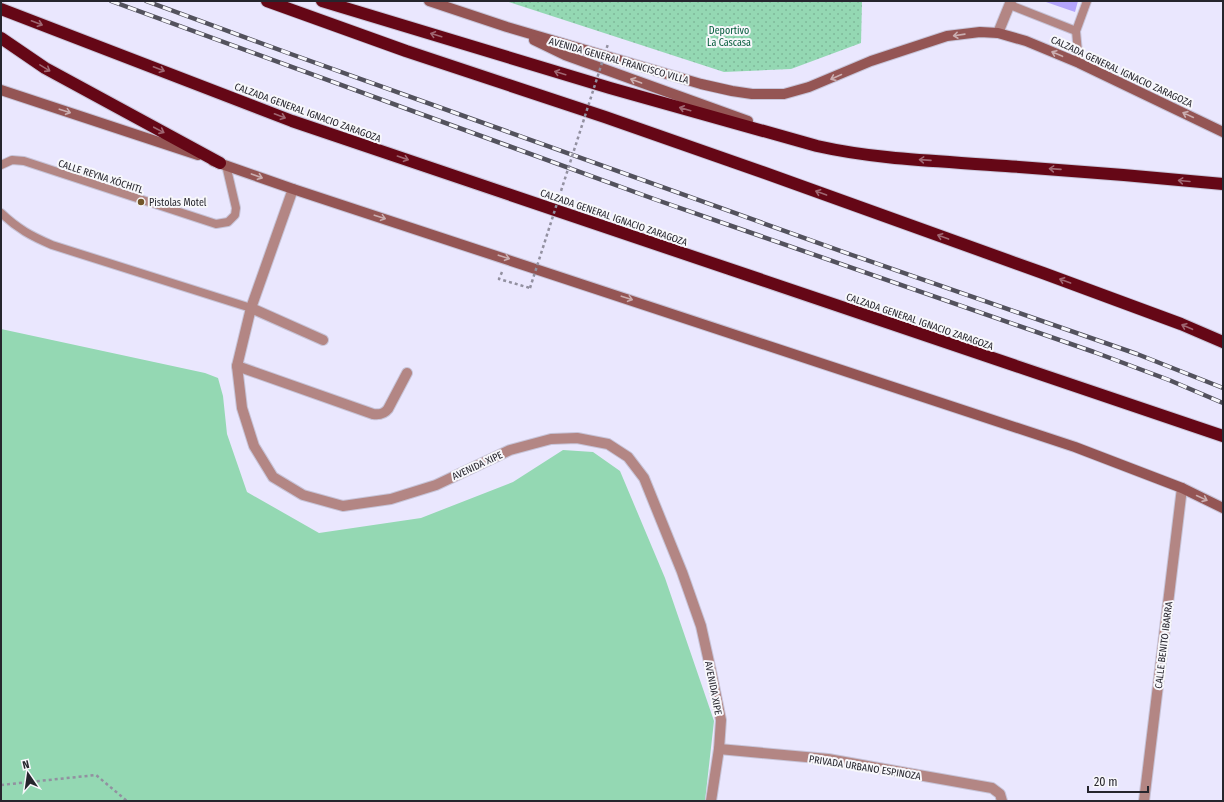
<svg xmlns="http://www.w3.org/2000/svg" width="1224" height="802" viewBox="0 0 1224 802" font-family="'Fira Sans Condensed',sans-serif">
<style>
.grass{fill:#94d8b3}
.park{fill:url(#park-dots)}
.building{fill:#b4a5fc}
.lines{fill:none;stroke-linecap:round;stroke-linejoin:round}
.service-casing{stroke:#c7c4d8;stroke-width:10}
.minor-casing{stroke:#c7c4d8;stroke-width:12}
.tertiary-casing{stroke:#c7c4d8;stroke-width:12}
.secondary-casing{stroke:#c7c4d8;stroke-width:12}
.motorway-casing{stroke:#c7c4d8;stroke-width:14}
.path{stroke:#9290a0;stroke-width:2.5;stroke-dasharray:3 3;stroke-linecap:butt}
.service{stroke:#b38684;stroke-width:8}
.minor{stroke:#b38684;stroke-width:10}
.tertiary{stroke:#b38684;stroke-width:10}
.secondary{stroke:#945554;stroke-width:10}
.motorway{stroke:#650716;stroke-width:12}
.rail-casing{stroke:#53525d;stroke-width:4.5}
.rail{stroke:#f7f7fb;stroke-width:3;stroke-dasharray:9;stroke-linecap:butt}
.path-bridge{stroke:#9290a0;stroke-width:2.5;stroke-dasharray:3 3;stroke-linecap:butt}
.oneway{stroke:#9f6772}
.oneway2{stroke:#caaeb0}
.poi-dot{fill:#725629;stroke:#f7f7fb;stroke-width:1.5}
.labels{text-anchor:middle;stroke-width:4;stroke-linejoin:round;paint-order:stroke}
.park-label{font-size:10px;fill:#025a39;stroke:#f7f7fb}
.street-label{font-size:10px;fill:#26252d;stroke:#f7f7fb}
.poi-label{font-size:10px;fill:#26252d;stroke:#f7f7fb;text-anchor:start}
</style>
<defs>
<pattern id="park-dots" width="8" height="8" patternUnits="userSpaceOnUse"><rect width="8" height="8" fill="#94d8b3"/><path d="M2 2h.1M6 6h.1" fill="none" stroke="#7fb99a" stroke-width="1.8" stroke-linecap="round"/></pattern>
</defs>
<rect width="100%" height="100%" fill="#eae7fe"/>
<polygon class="grass" points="1,329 205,373 218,378 223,396 227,434 247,492 319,533 421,518 513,482 563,450 593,452 620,471 665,578 714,721 705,801 1,801"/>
<polygon class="park" points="506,1 862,1 861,43 791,69 724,72"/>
<polygon class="building" points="1043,1 1078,1 1075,12"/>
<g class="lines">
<defs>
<g id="service">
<polyline points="1010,5 1076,31"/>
<polyline points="1079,63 1076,31 1087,1"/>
<polyline points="1,165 12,160 24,161 216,224 228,222 235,215 236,208 226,165"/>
<path d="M1,213c17,16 30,23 51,32l199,63"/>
</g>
<g id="minor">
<polyline points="293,189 251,308 237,366 242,408 254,446 273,477 303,495 343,506 391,499 436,485 510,450 551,439 577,438 608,444 628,457 644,478 682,572 701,626 711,671 721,720 719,749 711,801"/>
<polyline points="251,308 323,340"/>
<path d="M237,366l136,48c7,1 11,0 15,-5l19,-36"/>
<polyline points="719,749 828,759 992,788 1000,794 1002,801"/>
<polyline points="1144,801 1182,488"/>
</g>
<polyline id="tertiary" points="998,33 1011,1"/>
<g id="secondary">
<polyline points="429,1 507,27 701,84 732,91 752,94 784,94 809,87 871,61 947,36 980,32 998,33 1026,41 1079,63 1223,132"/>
<polyline points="534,40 565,55 748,121"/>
<polyline points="1,90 198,155"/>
<polyline points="213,161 293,189 1075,447 1182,488 1223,508"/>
</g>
<g id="motorway">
<polyline points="267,1 406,51 605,117 765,173 1043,273 1181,324 1223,342"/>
<path d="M322,1l288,87 207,58c62,14 126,15 189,20 73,5 145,11 217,18"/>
<polyline points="1,9 292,121 1223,436"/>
<polyline points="1,38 45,68 220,163"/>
</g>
</defs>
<use href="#service" class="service-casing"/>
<use href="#minor" class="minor-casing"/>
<use href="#tertiary" class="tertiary-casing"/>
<use href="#secondary" class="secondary-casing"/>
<use href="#motorway" class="motorway-casing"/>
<g class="path">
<polyline points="502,272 499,279 530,288"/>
<polyline points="1,785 96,775 127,801"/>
</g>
<use href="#service" class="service"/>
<use href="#minor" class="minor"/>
<use href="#tertiary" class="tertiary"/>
<use href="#secondary" class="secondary"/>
<use href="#motorway" class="motorway"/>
<defs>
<g id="rail">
<polyline points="111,1 654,199 1094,352 1169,380 1223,403"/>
<polyline points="146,1 288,53 852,255 1137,354 1223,388"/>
</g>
</defs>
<use href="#rail" class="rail-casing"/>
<use href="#rail" class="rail"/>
<polyline class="path-bridge" points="530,288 608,44"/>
</g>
<defs><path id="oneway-shaft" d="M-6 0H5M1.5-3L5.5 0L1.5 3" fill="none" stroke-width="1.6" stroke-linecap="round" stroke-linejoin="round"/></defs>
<g class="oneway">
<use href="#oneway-shaft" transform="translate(37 23) rotate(21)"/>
<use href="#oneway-shaft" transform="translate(436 35) rotate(-163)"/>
<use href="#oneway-shaft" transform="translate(45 68) rotate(31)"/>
<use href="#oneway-shaft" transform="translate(159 69) rotate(21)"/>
<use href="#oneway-shaft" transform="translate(560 73) rotate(-163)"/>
<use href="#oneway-shaft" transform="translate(685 109) rotate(-164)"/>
<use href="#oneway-shaft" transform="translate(280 116) rotate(21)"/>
<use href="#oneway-shaft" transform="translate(159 130) rotate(28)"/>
<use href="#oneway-shaft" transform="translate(403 158) rotate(19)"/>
<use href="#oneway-shaft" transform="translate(925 160) rotate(-176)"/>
<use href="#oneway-shaft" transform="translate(1055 169) rotate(-176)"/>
<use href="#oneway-shaft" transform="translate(1184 181) rotate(-175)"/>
<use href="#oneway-shaft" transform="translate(821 193) rotate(-160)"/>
<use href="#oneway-shaft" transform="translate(943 237) rotate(-160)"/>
<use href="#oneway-shaft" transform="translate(1065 281) rotate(-160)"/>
<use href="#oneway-shaft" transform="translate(1187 327) rotate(-157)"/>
</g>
<g class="oneway2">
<use href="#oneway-shaft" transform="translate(959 35) rotate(172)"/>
<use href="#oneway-shaft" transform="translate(1057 54) rotate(-157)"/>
<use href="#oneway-shaft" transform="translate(836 77) rotate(156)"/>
<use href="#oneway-shaft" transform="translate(636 81) rotate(-160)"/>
<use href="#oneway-shaft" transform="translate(65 111) rotate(18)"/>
<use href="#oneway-shaft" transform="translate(1188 115) rotate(-155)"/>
<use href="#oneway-shaft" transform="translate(257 176) rotate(20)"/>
<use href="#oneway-shaft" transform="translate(380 217) rotate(18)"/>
<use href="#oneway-shaft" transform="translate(504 257) rotate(18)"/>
<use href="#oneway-shaft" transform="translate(627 298) rotate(18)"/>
<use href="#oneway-shaft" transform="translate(1202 498) rotate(25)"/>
</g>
<circle class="poi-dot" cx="141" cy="202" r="4"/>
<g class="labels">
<g class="park-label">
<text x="729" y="34">Deportivo<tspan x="729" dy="12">La Cascasa</tspan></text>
</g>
<g class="street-label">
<text transform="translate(619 60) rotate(16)" y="4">AVENIDA GENERAL FRANCISCO VILLA</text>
<text transform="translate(1122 71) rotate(25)" y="4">CALZADA GENERAL IGNACIO ZARAGOZA</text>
<text transform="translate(308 112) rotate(20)" y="4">CALZADA GENERAL IGNACIO ZARAGOZA</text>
<text transform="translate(101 176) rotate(18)" y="4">CALLE REYNA XÓCHITL</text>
<text transform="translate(614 217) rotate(19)" y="4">CALZADA GENERAL IGNACIO ZARAGOZA</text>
<text transform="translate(920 321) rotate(19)" y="4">CALZADA GENERAL IGNACIO ZARAGOZA</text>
<text transform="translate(477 465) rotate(-25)" y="4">AVENIDA XIPE</text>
<text transform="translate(1163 645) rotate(-83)" y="4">CALLE BENITO IBARRA</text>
<text transform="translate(714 688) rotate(79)" y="4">AVENIDA XIPE</text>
<text transform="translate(865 767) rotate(9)" y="4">PRIVADA URBANO ESPINOZA</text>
</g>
<g class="poi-label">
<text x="149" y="206">Pistolas Motel</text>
</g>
</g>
<rect width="1224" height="802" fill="none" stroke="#26252d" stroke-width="4"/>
<g transform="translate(28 774) rotate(347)" stroke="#f7f7fb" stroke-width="3" paint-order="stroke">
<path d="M0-3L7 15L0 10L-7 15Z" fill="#26252d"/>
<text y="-6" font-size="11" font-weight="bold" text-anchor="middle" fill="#26252d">N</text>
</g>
<path d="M1088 786v6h60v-6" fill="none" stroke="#26252d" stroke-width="2"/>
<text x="1094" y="786" font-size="12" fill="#26252d" stroke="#f7f7fb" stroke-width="3" paint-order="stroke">20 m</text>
</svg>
